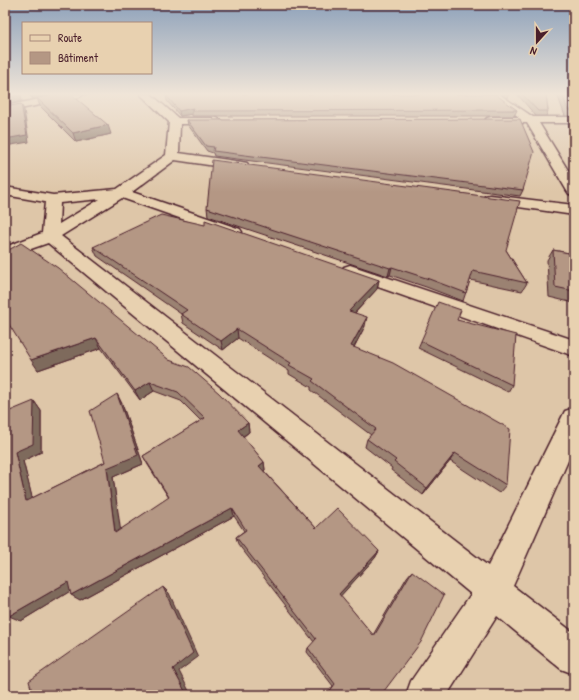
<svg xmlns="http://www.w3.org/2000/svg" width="579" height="700" viewBox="0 0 579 700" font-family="'Patrick Hand',sans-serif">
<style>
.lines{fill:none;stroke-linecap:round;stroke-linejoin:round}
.minor-casing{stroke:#4a1f2b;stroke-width:3}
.tertiary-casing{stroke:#4a1f2b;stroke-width:3}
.minor{fill:#e8d1b0;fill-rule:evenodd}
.tertiary{fill:#e8d1b0;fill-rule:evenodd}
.wall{fill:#9b8272;stroke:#4a1f2b}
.shaded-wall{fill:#7e6a5c;stroke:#4a1f2b}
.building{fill:#b49784;stroke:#4a1f2b}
</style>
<rect width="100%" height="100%" fill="#dec6a8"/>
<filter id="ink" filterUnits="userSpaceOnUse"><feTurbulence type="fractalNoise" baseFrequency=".025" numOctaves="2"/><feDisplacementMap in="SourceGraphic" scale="8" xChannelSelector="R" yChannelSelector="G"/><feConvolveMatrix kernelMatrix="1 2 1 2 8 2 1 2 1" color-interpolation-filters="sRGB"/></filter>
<g filter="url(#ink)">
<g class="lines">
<defs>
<g id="minor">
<path d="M140,94h11l27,24h39l6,3 -6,3h-37l-1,29 63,9 5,1 2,3 -2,3 -5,1 -67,-10 -43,32 108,37 2,3 -2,3 -6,2 -6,-2 -106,-37 -61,38 427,330 77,-155 9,-3v39l-61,139 61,47v41l-13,-5 -64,-53 -50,79h-41l5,-14 60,-87 -423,-351 -43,15v-11l37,-14 3,-31 -40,-7v-8l48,8 64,-6 49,-34 3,-33zM100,199l-41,25 1,-21z"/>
<polygon points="488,94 499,94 533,117 574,117 574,123 539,123 574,180 574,195 569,194 567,191 527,123 487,122 485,120 487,118 491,117 519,117"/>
<polygon points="490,195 574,205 574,215 485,202 483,199 485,196"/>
<polygon points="350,265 574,340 574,356 344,275 341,271 344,267"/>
</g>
<polygon id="tertiary" points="65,94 84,94 79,97 5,112 5,106"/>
</defs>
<use href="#minor" class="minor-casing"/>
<use href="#tertiary" class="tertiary-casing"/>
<use href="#minor" class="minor"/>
<use href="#tertiary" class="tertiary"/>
</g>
<g class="wall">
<polygon points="28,94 71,94 111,134 76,142 40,106 37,98 33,99"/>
<polygon points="501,94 509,94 507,98"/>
<polygon points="517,94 546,94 548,111 546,116 536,116"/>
<polygon points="557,94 574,94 574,116 565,116"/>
<polygon points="166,95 517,110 514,116 192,116 192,114 180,116 167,101"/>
<polygon points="571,118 574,118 574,140 568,124"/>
<polygon points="187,120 523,190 520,196 214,156 213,153 207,151 188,125"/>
<polygon points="207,208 506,250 527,283 522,291 470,280 463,301 426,287 390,275 388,276 208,216"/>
<polygon points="93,247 379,280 377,289 355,313 365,326 354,347 506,485 499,493 450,461 423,495 391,470 392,468 365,447 367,439 371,435 311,390 311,387 289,374 289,371 238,338 223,350 183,323 181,314 97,256"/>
<polygon points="553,250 574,254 574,303 549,297 547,260"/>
<polygon points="5,252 169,360 248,423 249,432 243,437 264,462 265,470 264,471 316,528 379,551 375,558 340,596 373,635 407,577 412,571 381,695 326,695 333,686 307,652 308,648 314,642 238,544 236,537 244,531 234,516 80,600 70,591 21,621 5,557 34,401 41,411 41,452 23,461 32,498 105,462 117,394 122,404 143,464 113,477 120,530 169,498 148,465 143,456 201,421 181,401 154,391 140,400 101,348 38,370"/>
<polygon points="457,320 512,385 508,392 418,348 421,341"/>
</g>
<g class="shaded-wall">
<polygon points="19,94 21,94 22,101 5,104 5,98"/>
<polygon points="31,94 58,94 33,99"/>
<polygon points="85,94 96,94 85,95"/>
<polygon points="21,104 24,110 29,142 5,146 5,139"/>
<polygon points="193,108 192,111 192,114 180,116 179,111"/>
<polygon points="108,125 111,134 76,142 73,133"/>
<polygon points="392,267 390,275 388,276 390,268"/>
<polygon points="379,280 377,289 348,320 349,311"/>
<polygon points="367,317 365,326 350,355 351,346"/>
<polygon points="237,329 238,338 223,350 221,341"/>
<polygon points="96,338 101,348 38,370 31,360"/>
<polygon points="150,382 154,391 140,400 135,391"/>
<polygon points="117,394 122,404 143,464 113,477 122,540 115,533 107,468"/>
<polygon points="34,401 41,411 41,452 23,461 35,509 26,501 15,452"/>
<polygon points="248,423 249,432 239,439 238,430"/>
<polygon points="455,453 450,461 423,495 427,488"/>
<polygon points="264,462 265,470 260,474 259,466"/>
<polygon points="232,508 234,516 80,600 71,595"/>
<polygon points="379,551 375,558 337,600 339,594"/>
<polygon points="68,582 77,587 21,621 9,616"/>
<polygon points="163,587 169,593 198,657 179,671 191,695 187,695 173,669"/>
</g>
<g class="building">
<polygon points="5,94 19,94 20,95 5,98"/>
<polygon points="58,94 71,94 108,125 73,133 37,98"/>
<polygon points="181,94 495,94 517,110 192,111 193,108 179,111 166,95"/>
<polygon points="522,94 546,94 548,111 538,111"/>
<polygon points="562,94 574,94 574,110 568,110"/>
<polygon points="21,104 27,135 5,139 5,107"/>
<polygon points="571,118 574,118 574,126"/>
<polygon points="520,119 534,152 523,190 213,151 214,147 206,146 187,120"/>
<polygon points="212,160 520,201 506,250 527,283 473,271 466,293 429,279 392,267 390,268 207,208"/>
<polygon points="161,215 205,225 205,220 379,280 349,311 367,317 351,346 393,363 510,429 506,485 455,453 427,488 394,462 396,460 367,439 376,429 312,381 314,379 289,365 291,363 237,329 221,341 181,314 187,310 93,247"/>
<polygon points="21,243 58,268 169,360 189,367 219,393 248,423 238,430 264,462 259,466 316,528 337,508 379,551 339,594 374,636 412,571 444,595 421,642 381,695 327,695 335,684 308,648 316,639 236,537 246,530 232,508 71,595 68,582 9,616 5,597 5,565 6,564 5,557 5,413 34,401 33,444 15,452 26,501 105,462 90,411 117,394 138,455 107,468 115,533 169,497 143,456 205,418 178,392 150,382 135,391 96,338 31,360 5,318 5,252"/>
<polygon points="553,250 574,254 574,291 555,287"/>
<polygon points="438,302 461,310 457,320 516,335 512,385 421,341"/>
<polygon points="163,587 193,653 173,669 187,695 33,695 29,681"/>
</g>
</g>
<linearGradient id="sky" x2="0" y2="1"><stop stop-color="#8da1ba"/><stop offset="0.49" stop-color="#f0e5d8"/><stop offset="1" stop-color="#f0e5d8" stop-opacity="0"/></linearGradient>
<rect width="579" height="192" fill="url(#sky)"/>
<rect width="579" height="700" fill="none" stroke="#e8d1b0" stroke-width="20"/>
<rect x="10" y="10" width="559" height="680" fill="none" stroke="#4a1f2b" stroke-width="1.5" filter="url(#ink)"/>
<rect x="22" y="22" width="130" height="52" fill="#e8d1b0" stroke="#a98a7b"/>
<rect x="30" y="35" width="20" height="6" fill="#e8d1b0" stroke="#a98a7b"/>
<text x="58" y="42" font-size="12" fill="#4a1f2b">Route</text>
<rect x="30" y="52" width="20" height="12" fill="#b49784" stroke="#a98a7b"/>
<text x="58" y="62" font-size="12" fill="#4a1f2b">Bâtiment</text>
<g transform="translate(537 42) rotate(201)" stroke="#e8d1b0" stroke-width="3" paint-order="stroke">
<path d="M0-3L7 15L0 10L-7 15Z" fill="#4a1f2b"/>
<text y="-6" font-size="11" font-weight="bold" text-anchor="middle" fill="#4a1f2b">N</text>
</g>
</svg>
